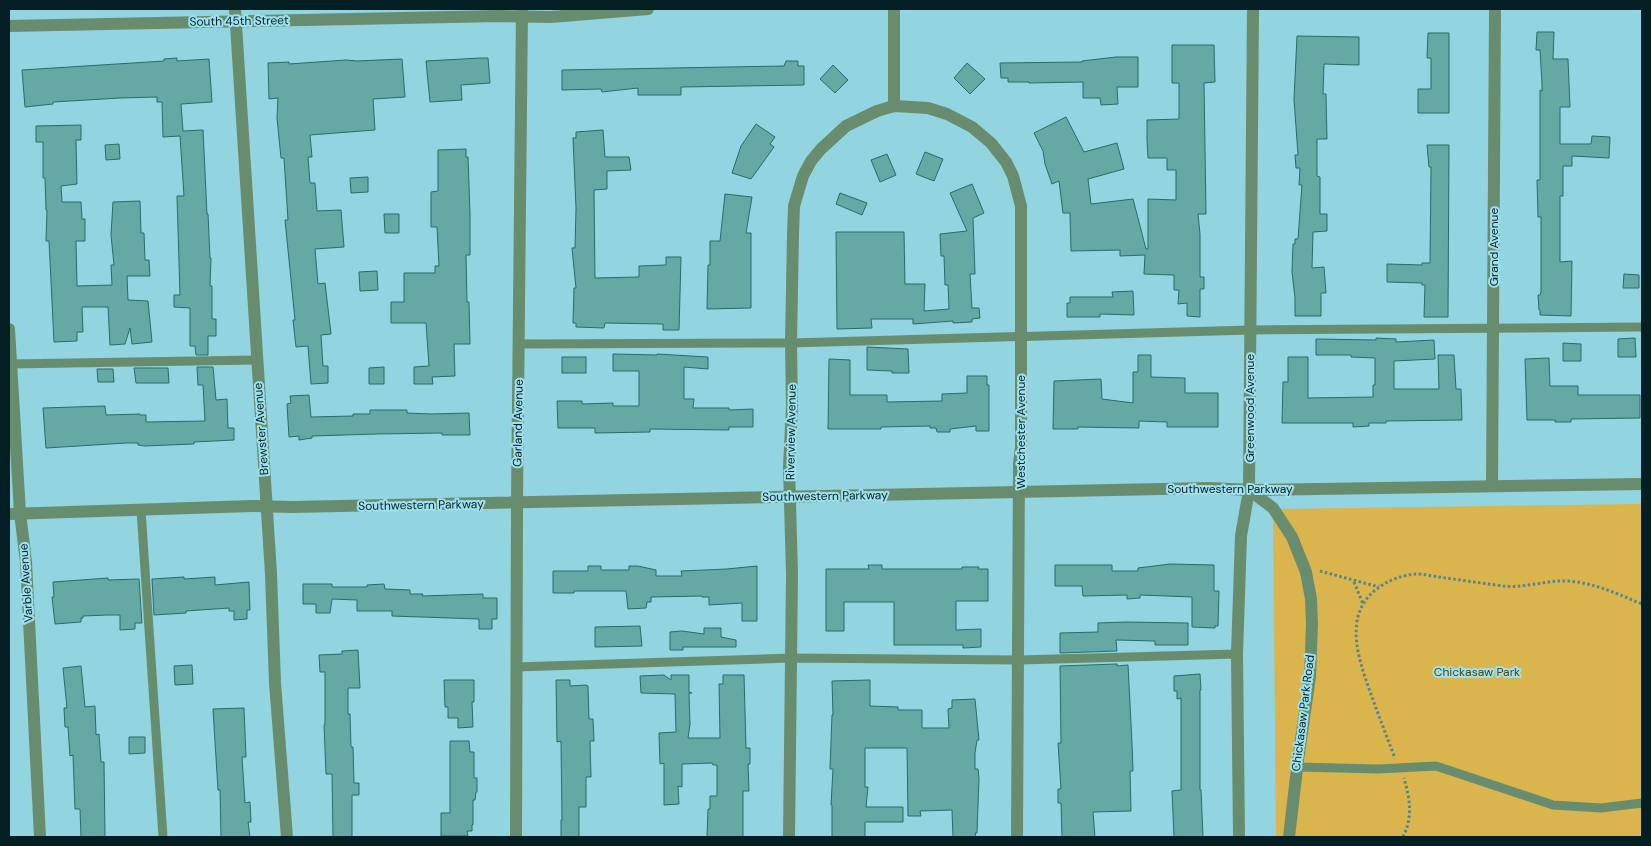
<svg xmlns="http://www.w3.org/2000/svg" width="1651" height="846" viewBox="0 0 1651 846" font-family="'DM Sans',sans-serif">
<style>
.green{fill:#dab54d}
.building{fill:#66a9a4;stroke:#286d69}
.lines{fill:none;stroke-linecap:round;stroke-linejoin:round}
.path{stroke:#55868f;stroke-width:3;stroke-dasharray:2.5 2.5;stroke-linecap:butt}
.service{stroke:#678d6e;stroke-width:9}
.minor{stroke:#678d6e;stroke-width:12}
.tertiary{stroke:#678d6e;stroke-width:12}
.labels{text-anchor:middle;stroke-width:4;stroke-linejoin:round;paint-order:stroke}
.street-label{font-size:12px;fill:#041f24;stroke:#9fe1ed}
.park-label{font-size:12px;fill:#514111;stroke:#9fe1ed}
</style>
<rect width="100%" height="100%" fill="#92d4e0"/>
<polygon class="green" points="1642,504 1642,837 1276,837 1273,509"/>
<g class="building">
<polygon points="1537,32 1554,32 1553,59 1568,59 1570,107 1560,107 1560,144 1591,144 1592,136 1610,137 1609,158 1572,156 1572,166 1563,166 1563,196 1560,196 1560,262 1572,261 1571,316 1540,315 1540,310 1539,310 1538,295 1540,295 1541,292 1541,217 1538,217 1537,180 1540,180 1540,90 1542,91 1542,84 1540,50 1536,50"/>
<polygon points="1428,33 1449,33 1449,113 1418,113 1418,89 1431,89 1431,58 1427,58"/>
<polygon points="1297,36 1359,37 1359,65 1324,64 1323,94 1326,94 1327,139 1317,139 1317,176 1320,177 1320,214 1327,214 1327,231 1313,232 1312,268 1324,267 1326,293 1321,293 1321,316 1295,316 1295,298 1292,272 1293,244 1295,244 1295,239 1298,239 1302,185 1299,185 1300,168 1296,168 1295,155 1298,155 1294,99"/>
<polygon points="1172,45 1214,45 1215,82 1204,83 1206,214 1198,214 1200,234 1200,277 1204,277 1204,289 1200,289 1200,317 1187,316 1187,303 1178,304 1179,290 1174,290 1174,275 1144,274 1145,255 1120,256 1120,250 1071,251 1070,213 1063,213 1059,181 1052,184 1045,164 1043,151 1034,133 1066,117 1084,152 1117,143 1124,169 1088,179 1091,204 1133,199 1146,249 1148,249 1148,199 1176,200 1176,170 1167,170 1167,158 1148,158 1147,140 1147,120 1179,119 1179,83 1172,83"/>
<polygon points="1116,57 1138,57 1138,87 1117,87 1118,104 1101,105 1100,98 1083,98 1083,82 1029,83 1029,82 1008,82 1008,78 1001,78 1000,63 1082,62 1082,61"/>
<polygon points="177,58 177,61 209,59 212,102 181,104 183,131 203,130 207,214 208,214 210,258 211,258 210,286 212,286 212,319 216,319 216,336 208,336 208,355 196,355 195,346 190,346 190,308 174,307 174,295 180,295 177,196 184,196 180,136 163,137 162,102 157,102 157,97 120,98 53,102 53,104 25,107 22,70 164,61 164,59"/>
<polygon points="480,58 488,58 490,83 461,85 462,100 430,102 426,61"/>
<polygon points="402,59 405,97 373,99 375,130 310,135 312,157 308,157 310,183 315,183 317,211 341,210 344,247 315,249 318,284 325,283 331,334 321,335 323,366 328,366 328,383 311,384 308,346 296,347 293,320 295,320 285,220 288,220 284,158 281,158 277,118 278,98 269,99 268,63 289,62 289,64 346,60 357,61"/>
<polygon points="786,61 798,61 798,66 804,66 804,85 681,87 681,95 638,95 638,88 602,92 601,89 562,90 562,70 784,66"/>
<polygon points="967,63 985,79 970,94 954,78"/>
<polygon points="833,65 848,80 835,93 820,79"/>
<polygon points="756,124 775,137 770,144 774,147 751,179 732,173 741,146"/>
<polygon points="81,125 81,140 76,140 77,184 61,186 62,202 81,202 82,219 85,219 85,241 76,241 77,286 112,285 111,265 114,265 111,235 113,202 140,201 141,233 144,233 145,260 149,260 150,276 127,276 128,300 148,301 152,342 132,344 130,328 125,344 110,345 108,307 82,307 83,332 77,332 77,341 54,342 49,241 46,241 47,210 46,210 45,178 43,178 43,142 36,142 36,126"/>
<polygon points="603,130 605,157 629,157 631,170 607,171 607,189 594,190 595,278 639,277 639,266 666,265 666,257 681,257 679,330 663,330 663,324 605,323 604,328 576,327 576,323 573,323 574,288 576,288 572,248 575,248 576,208 573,138 576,138 576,132"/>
<polygon points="119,144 120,159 106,160 105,145"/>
<polygon points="1427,145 1449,145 1448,317 1424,317 1425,285 1422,285 1422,283 1387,282 1387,264 1422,265 1422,263 1430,263 1431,167 1429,167"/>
<polygon points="466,149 466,157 468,157 470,213 470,255 466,255 467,302 469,302 470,344 454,344 455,376 432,377 433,384 414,384 414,367 429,366 426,323 391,323 391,302 404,302 404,273 435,273 435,266 439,266 437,227 431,227 431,192 438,191 438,150"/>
<polygon points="925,152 943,159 934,181 916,174"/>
<polygon points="887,154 896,175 880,182 871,160"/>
<polygon points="368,177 368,192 351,193 350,178"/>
<polygon points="972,184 984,213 973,218 975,274 970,274 972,308 979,308 980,318 972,319 972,322 953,323 953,321 913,324 913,319 871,319 872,328 837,329 836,232 904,232 905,284 925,284 924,311 949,309 948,285 945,285 944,256 941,256 940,234 967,231 950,193"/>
<polygon points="840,193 867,203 862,215 836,204"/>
<polygon points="725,194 752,197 746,233 751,233 751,308 707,309 708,265 710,265 710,241 720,241"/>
<polygon points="384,214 399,214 399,233 385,233"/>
<polygon points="377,271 378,290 360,291 359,272"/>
<polygon points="1624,274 1639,275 1639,288 1623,288"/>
<polygon points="1133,291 1134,315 1100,314 1100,317 1067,317 1067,303 1070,303 1070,297 1113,297 1112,292"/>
<polygon points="1376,338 1396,339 1396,342 1434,340 1435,359 1394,361 1394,389 1439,389 1438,355 1454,355 1456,389 1461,389 1462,420 1386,421 1386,423 1369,423 1369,426 1353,427 1353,423 1282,423 1283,382 1288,382 1288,357 1308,357 1308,398 1373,397 1373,385 1375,385 1375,358 1351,357 1351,355 1316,355 1316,339 1376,340"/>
<polygon points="1635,338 1636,357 1618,357 1618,339"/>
<polygon points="1563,343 1581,344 1581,361 1563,361"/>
<polygon points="867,347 908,349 909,373 892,373 892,371 867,370"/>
<polygon points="613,354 657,355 657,354 708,357 708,369 684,367 684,399 694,399 693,408 729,408 729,410 753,409 753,427 729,427 729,430 650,429 650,432 595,433 595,428 558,428 557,401 582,401 582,404 613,403 613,406 639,406 639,371 613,371"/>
<polygon points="1138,355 1151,355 1151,377 1185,378 1185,393 1218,393 1218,427 1167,427 1167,422 1139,421 1139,428 1078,427 1078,429 1053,429 1054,381 1101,379 1102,399 1133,403 1133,372 1138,372"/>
<rect x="562" y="357" width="24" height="16"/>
<polygon points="1549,358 1550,386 1578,386 1578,395 1640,395 1640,418 1571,419 1571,422 1555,422 1555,420 1527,420 1525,359"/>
<polygon points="829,359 850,360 850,395 887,395 887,402 942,401 942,394 967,393 967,376 987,376 987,385 989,385 989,431 976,431 976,426 950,429 950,432 937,432 936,428 930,428 930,426 881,427 881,429 828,429"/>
<polygon points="197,367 213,367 216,400 227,399 228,428 234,428 234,440 194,442 194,444 144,446 138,445 138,443 126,443 46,448 43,408 105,406 106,415 140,414 140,415 146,415 146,422 205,421 203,385 198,385"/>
<polygon points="384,367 384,384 369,384 369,368"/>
<polygon points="134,368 168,368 169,383 136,383"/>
<polygon points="97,369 113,369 114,382 98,382"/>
<polygon points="309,395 311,417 353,416 353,414 370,414 370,410 407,410 407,413 431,414 469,413 470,435 442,435 442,433 377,434 312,436 312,438 299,440 299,436 289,437 287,404 291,403 290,396"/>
<polygon points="1170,564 1214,565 1214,591 1219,591 1218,626 1215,626 1215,628 1192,627 1192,597 1140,595 1140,598 1127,599 1127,595 1083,596 1082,586 1055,586 1055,565 1112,565 1112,571 1138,571 1138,568"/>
<polygon points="868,565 882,565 882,569 962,569 962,567 979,567 978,569 988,569 988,601 956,601 956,630 981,629 981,647 963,648 963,645 894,645 894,602 844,602 844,631 826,631 826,569 869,569"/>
<polygon points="588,566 601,566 601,570 629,570 629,566 638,566 656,570 656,576 682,576 681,571 727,569 757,566 757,621 742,621 742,603 709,605 709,597 702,597 702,596 651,597 651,602 647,602 646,608 628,609 626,591 574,591 574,593 553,593 553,571 588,571"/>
<polygon points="184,577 184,579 215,577 215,585 249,582 250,610 247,610 247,619 234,620 234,611 229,611 229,608 186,611 186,613 154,615 152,579"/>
<polygon points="108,578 108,580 139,579 142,623 135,623 135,629 120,630 120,615 107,615 83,616 83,618 81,618 81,622 55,624 52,597 54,597 53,582"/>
<polygon points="303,584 332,584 332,587 367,587 367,585 384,584 385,589 410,590 410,594 423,594 422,596 483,594 483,598 497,598 497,619 492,619 492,629 479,629 479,619 392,616 392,611 357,611 357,600 332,599 330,613 316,613 316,604 303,604"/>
<polygon points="1127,622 1188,623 1188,645 1155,645 1155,641 1116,640 1117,651 1060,653 1060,633 1098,632 1098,623"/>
<polygon points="640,626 642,646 595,647 595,627"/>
<polygon points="704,628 721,628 721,637 736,640 736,647 683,647 683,650 670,650 670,632 682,631 704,634"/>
<polygon points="358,650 360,688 348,688 348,714 350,714 351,747 353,747 354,783 359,783 359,795 352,795 352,837 333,837 332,774 326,774 324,725 325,725 325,672 320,672 319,655 342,654 342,651"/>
<polygon points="1117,664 1117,666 1128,665 1132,743 1133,771 1130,771 1131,811 1093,812 1095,837 1062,837 1061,803 1058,803 1058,789 1061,789 1058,743 1061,743 1060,666"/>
<polygon points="192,665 193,684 175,685 174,666"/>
<polygon points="81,666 85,707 95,706 96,735 99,734 101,762 104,762 105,837 81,837 80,809 75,809 73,755 70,756 68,727 65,727 64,708 67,708 63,668"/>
<polygon points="1200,674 1201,690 1200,690 1200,790 1201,790 1203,837 1174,837 1172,791 1181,790 1181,698 1177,699 1177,691 1174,691 1174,676"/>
<polygon points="664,675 671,680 671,675 689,675 689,692 692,693 689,693 690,724 688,738 720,738 719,684 723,684 723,675 744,675 746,748 750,748 750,764 748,764 749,791 743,791 743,837 707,837 708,809 710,809 710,796 717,796 717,765 713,765 712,763 682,764 682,787 678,786 679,804 664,805 664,763 660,764 659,733 676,732 675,694 641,693 640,676"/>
<polygon points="444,680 474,680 474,702 472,702 473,727 458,728 458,718 448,718 448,707 445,707"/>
<polygon points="556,680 570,680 570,686 586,685 588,686 589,719 593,719 594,741 590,741 591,777 586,777 586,807 579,807 579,837 561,837 561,820 562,820 561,741 557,742"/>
<polygon points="870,680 870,706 898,707 898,710 922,710 922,728 949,728 948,709 952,708 952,700 975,699 979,740 977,740 975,753 975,769 978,769 979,778 977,833 975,833 976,837 953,837 952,810 920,811 921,816 908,816 907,748 865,748 865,787 868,787 866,807 903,807 903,822 865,822 865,837 832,837 832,805 831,805 833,769 830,769 832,715 833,715 832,681"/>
<polygon points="244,708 246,757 242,757 245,803 250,802 251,822 248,822 250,837 221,837 220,790 218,790 213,709"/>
<polygon points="129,737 145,737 145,753 129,754"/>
<polygon points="450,741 469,741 470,752 474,752 474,778 477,778 477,792 476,792 475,800 473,800 473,825 472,825 472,831 467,831 468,836 441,836 441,813 450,813"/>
</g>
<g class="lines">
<g class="path">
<polyline points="1320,571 1379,587"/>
<polyline points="1354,582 1363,604"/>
<path d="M1394,756c-7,-19 -14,-37 -21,-56 -13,-37 -34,-87 8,-114 10,-7 23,-11 35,-12 8,0 16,2 23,3 21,3 42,6 64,9 18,2 38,-4 56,-5 30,-1 56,12 83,23"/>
<path d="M1403,837c10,-20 7,-38 1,-59"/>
</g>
<g class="service">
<polyline points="519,344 791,343 1250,330 1642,327"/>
<polyline points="9,364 257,360"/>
<polyline points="141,510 163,837"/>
<polyline points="516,667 791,658 1019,660 1237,654"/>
<polyline points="1297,767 1378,769 1436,766 1553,805 1601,808 1642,803"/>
</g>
<g class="minor">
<polyline points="235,9 271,574 275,683 287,837"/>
<polyline points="894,9 894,106"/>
<polyline points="9,26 500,16 551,17 648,9"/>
<polyline points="9,329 20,513 26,562 40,837"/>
<polyline points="1492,485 1495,9"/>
<polyline points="1249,490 1273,508 1292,537 1306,572 1311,599 1312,624 1310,677 1298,760 1289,837"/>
<polyline points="516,837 517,502 522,9"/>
<polyline points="789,837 792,574 789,467 792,406 791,343 793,234 794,206 803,176 811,161 821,149 846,126 877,111 894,106 928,108 947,114 972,127 991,143 1006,162 1013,176 1021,206 1021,447 1019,464 1017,837"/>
<polyline points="1239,837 1237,654 1241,536 1249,490 1253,9"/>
</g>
<polyline class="tertiary" points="9,514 252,506 292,507 1210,488 1249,490 1642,484"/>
</g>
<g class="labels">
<g class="street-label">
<text transform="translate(239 21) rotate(-1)" y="4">South 45th Street</text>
<text transform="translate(1494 247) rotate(-90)" y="4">Grand Avenue</text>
<text transform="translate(1250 408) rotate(-90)" y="4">Greenwood Avenue</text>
<text transform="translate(518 423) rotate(-89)" y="4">Garland Avenue</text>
<text transform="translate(261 429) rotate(-94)" y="4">Brewster Avenue</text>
<text transform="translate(791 432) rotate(-89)" y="4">Riverview Avenue</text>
<text transform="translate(1021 432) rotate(-90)" y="4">Westchester Avenue</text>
<text x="1230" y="493">Southwestern Parkway</text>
<text transform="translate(825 496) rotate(-1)" y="4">Southwestern Parkway</text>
<text transform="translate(421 505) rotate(-1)" y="4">Southwestern Parkway</text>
<text transform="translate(26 583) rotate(-94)" y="4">Varble Avenue</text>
<text transform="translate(1303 713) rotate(-83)" y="4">Chickasaw Park Road</text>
</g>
<g class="park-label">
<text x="1477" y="676">Chickasaw Park</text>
</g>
</g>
<rect width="1651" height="846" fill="none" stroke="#041f24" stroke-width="20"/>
</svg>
